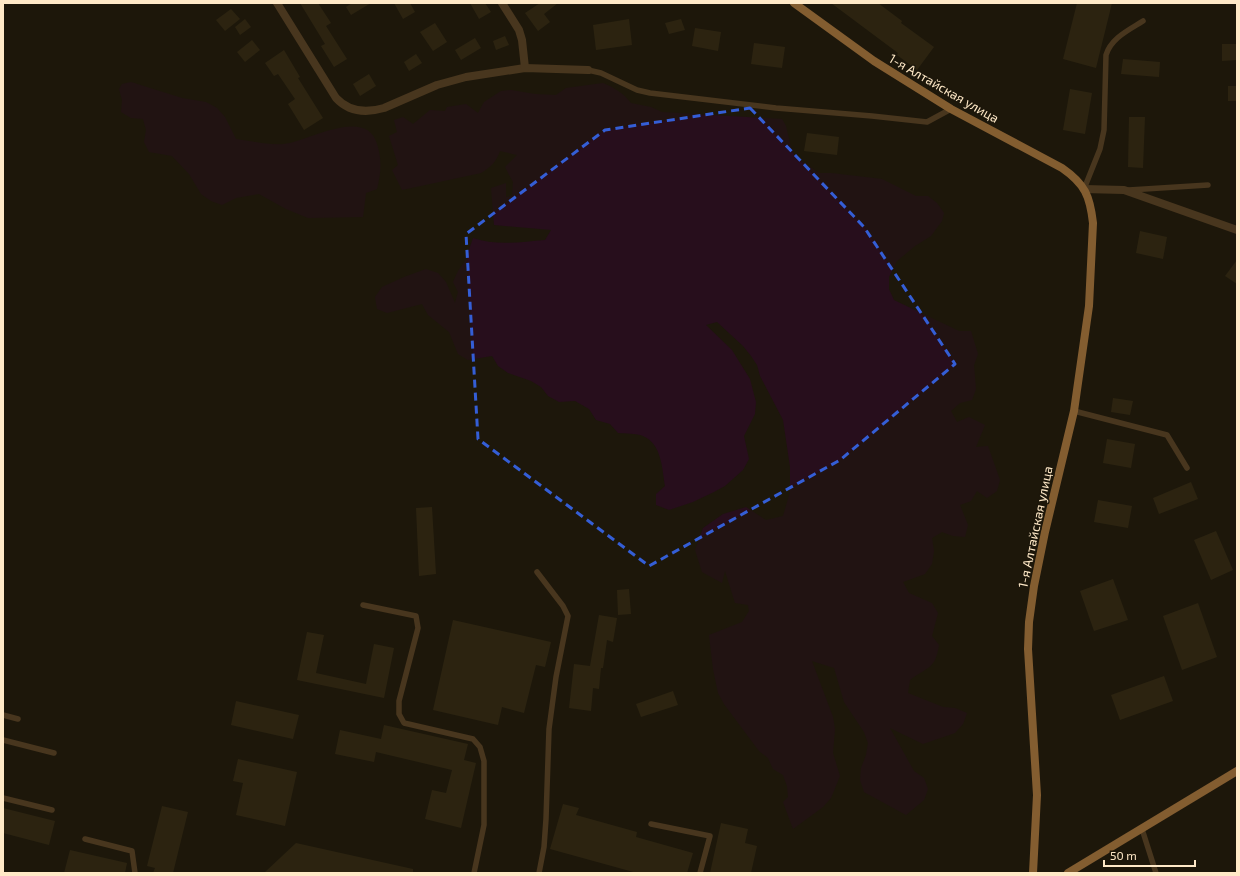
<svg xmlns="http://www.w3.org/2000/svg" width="1240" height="876" viewBox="0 0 1240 876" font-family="'Exo 2',sans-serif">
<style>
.green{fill:#270e1c}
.building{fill:#3e3217}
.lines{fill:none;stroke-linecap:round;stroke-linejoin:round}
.lane{stroke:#7d5b35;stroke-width:5.5}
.street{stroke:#7d5b35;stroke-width:8}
.secondary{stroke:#ffb15e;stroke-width:8}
.marked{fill:none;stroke:#345ed6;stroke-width:3;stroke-dasharray:8 5;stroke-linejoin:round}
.labels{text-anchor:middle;stroke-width:3;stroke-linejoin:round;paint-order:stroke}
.street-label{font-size:13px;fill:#ffe9c7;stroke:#1d170b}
</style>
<rect width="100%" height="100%" fill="#1d170b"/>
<g class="green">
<path d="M131,82l51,16 24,4 11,6 8,9 11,22c17,2 37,8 54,4 23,-5 77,-35 87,1 5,15 4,30 0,45l-11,4 -3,24 -55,1 -22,-9 -27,-15 -23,4 -14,7 -11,-4 -10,-7 -12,-20 -17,-18 -23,-4 -5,-10 2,-12 -3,-11 -12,-1 -10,-6 1,-12 -3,-11 3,-5z"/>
<path d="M603,83c12,5 20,10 28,20l20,4 11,5 120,7 4,7 5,21 4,9 24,17h12l51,6 34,17h12l9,7 7,10 -2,8 -11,15 -16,10 -18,15 -8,16v12l5,11 65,31h12l7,23 -4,11 2,24 -4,11 -12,3 -9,8 6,11 12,-5 16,8 -9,22 12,-1 12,34 -3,11 -10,7 -10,-7 -6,10 -11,4 8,20 -3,12 -12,-1 -11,-4 -10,6 2,13 -2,13 -7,10 -22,8 6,11 23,10 6,10 -6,23 7,9c-4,25 -11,21 -29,35l-2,13 35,14 12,1 12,5 -4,11 -8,9 -32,11 -33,-16 24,43 10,7 4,11 -4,11 -18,15 -42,-23 -4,-12 1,-12 5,-13 2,-12 -4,-11 -20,-30 -10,-34 -22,-7 21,56 2,12 -2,24 7,23 -9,22 -8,9 -30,22 -10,-27 5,-5 -1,-11 -4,-11 -10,-6 -5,-11 -9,-7 -35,-47 -6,-11 -5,-24 -4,-34 33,-13 7,-11 -1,-6 -13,-2 -10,-32 -3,12 -20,-11 -7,-22 8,-22 20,-14 23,-7 20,13 17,-4 7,-24v-25l-7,-47 -23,-44 -3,-11 -6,-9 -8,-10 -26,-24 -11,3 26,25 18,29 6,23 -1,12 -11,22 5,23 -6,11 -18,16 -11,6 -21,10 -24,8 -13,-5v-11l9,-8c-3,-17 -3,-42 -22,-50 -7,-3 -18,-2 -25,-3l-8,-9 -14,-4 -7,-11 -14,-8 -16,1 -11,-6 -7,-9 -10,-6 -23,-8 -10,-7 -6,-10 -24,4 -10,-6 -9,-22 -21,-17 -6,-11 -35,9 -10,-4 -2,-12 7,-10 22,-10 22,-8 12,4 8,9 9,21 3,-11 -5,-10 5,-11 7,-10 8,-23c23,8 48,4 72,2l6,-10 -57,-5 -3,-37 15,-5v14l6,-1 1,-14 -8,-15 12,-12 -17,-4c-4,11 -9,16 -19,22l-79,17 -10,-20 6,-5 -9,-29 8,-4 -3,-12 9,-3 10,7 17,-14 15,1 2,-4 19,-3 12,9 6,-11 17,-11 10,-1 24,4 21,1 10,-7z"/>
</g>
<g class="building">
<polygon points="300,3 318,3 331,23 326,26 347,59 334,67 321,46 325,44"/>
<polygon points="352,3 371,3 351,15 346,7"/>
<polygon points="394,3 410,3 415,12 403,19"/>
<polygon points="470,3 485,3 491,12 479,19"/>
<polygon points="540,3 558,3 544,14 550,22 538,31 525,13"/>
<polygon points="831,3 878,3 902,21 901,23 934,47 917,70 897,55 898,53"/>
<polygon points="1077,3 1112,3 1096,68 1063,59"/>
<polygon points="231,9 240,19 225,31 216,20"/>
<polygon points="245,19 251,27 240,35 235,27"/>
<polygon points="629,19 632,45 596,50 593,25"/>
<polygon points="681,19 685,30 669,34 665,23"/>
<polygon points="435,23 447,42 433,51 420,32"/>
<polygon points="695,28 721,32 718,51 692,46"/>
<polygon points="505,36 509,45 496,50 493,41"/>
<polygon points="475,38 481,48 461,60 455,50"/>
<polygon points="252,40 260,50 245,62 237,52"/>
<polygon points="754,43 785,47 782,68 751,64"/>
<polygon points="1222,44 1237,44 1237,60 1222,61"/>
<polygon points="284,50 300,77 298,78 323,118 304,130 288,104 295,99 278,74 274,76 265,63"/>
<polygon points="416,54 422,63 409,71 404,62"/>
<polygon points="1123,59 1160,62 1159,77 1121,74"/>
<polygon points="369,74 376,86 360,96 353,84"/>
<rect x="1228" y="86" width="9" height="15"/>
<polygon points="1070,89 1092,93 1085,134 1063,130"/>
<polygon points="1129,117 1145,117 1143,168 1128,167"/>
<polygon points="807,133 839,137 837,155 804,151"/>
<polygon points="1140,231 1167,237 1163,259 1136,253"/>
<polygon points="1237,260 1237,284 1225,276"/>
<polygon points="1113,398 1133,401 1130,415 1111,412"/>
<polygon points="1107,439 1135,444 1131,468 1103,463"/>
<polygon points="1191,482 1198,499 1159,514 1153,498"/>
<polygon points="1098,500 1132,506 1128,528 1094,522"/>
<polygon points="432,507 436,574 419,576 416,508"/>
<polygon points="1216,531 1233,570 1211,580 1194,540"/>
<polygon points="1113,579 1128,620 1094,631 1080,591"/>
<polygon points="629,589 631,614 618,615 617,590"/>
<polygon points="1198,603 1217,657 1182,670 1163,616"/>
<polygon points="599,615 617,618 613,642 607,640 603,668 601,668 599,689 593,688 591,711 569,708 574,664 590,666"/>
<polygon points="453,620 551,642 545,667 536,665 524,713 502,707 498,725 433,710"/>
<polygon points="307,632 324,635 316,673 366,684 374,644 394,648 384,698 297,680"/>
<polygon points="1164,676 1173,701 1120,720 1111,695"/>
<polygon points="673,691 678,705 641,717 636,704"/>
<polygon points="236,701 299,715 293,739 231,725"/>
<polygon points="384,725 468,744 464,760 476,763 461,828 425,819 432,790 446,793 452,770 376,752 374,762 335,754 340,730 381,739"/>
<polygon points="238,759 297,772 285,826 236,815 243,783 233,781"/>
<polygon points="563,804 579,808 576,815 637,832 636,837 693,853 687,873 637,873 550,849"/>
<polygon points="162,806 188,812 173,873 153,873 155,868 147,866"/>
<polygon points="3,808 55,821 49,845 3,833"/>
<polygon points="721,823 748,829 745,843 757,846 751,873 710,873"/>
<polygon points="296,843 413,869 413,873 264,873"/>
<polygon points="70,850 127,863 125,873 64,873"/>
</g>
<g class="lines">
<g class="lane">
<polyline points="588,70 601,73 637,90 650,93 776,108 872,116 927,122 951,109"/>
<path d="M1084,189l16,-40 4,-19 2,-75c5,-17 23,-25 37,-34"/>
<polyline points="1129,190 1208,185"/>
<polyline points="1074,411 1167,435 1187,468"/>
<polyline points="537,572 563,606 568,616 556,677 549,729 546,819 544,847 539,873"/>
<polyline points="363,605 416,616 418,628 399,701 399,714 404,723 473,739 480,747 484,761 484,825 474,873"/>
<polyline points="3,715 18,719"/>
<polyline points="3,740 54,753"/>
<polyline points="3,798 52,810"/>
<polyline points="651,824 710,836 700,873"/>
<polyline points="1142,829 1156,873"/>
<polyline points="85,839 132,851 135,873"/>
</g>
<g class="street">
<path d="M277,3l59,95c13,14 31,15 48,10l53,-23 29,-8 59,-9 63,2"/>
<polyline points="502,3 519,30 522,40 525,68"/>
<polyline points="1084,189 1124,190 1237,230"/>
</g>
<g class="secondary">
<path d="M794,3l80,58 77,48 111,59c23,16 28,28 31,55l-4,83 -15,105 -29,121 -11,54 -5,36 -1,27 9,146 -4,78"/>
<polyline points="1068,873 1237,771"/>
</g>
</g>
<path d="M0 0H1240V876H0ZM750,108l114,119 91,137 -115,96 -191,106 -171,-127 -12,-205 139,-104z" fill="#1d170b" fill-opacity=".55" fill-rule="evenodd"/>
<path class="marked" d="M750,108l114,119 91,137 -115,96 -191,106 -171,-127 -12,-205 139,-104z"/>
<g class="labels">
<g class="street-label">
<text transform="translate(944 88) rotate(30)" y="5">1-я Алтайская улица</text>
<text transform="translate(1035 527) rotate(-78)" y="5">1-я Алтайская улица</text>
</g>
</g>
<rect width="1240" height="876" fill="none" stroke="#ffe9c7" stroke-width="8"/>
<path d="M1104 860v6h91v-6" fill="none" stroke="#ffe9c7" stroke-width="2"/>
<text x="1110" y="860" font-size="12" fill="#ffe9c7" stroke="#1d170b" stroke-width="3" paint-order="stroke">50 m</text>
</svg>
